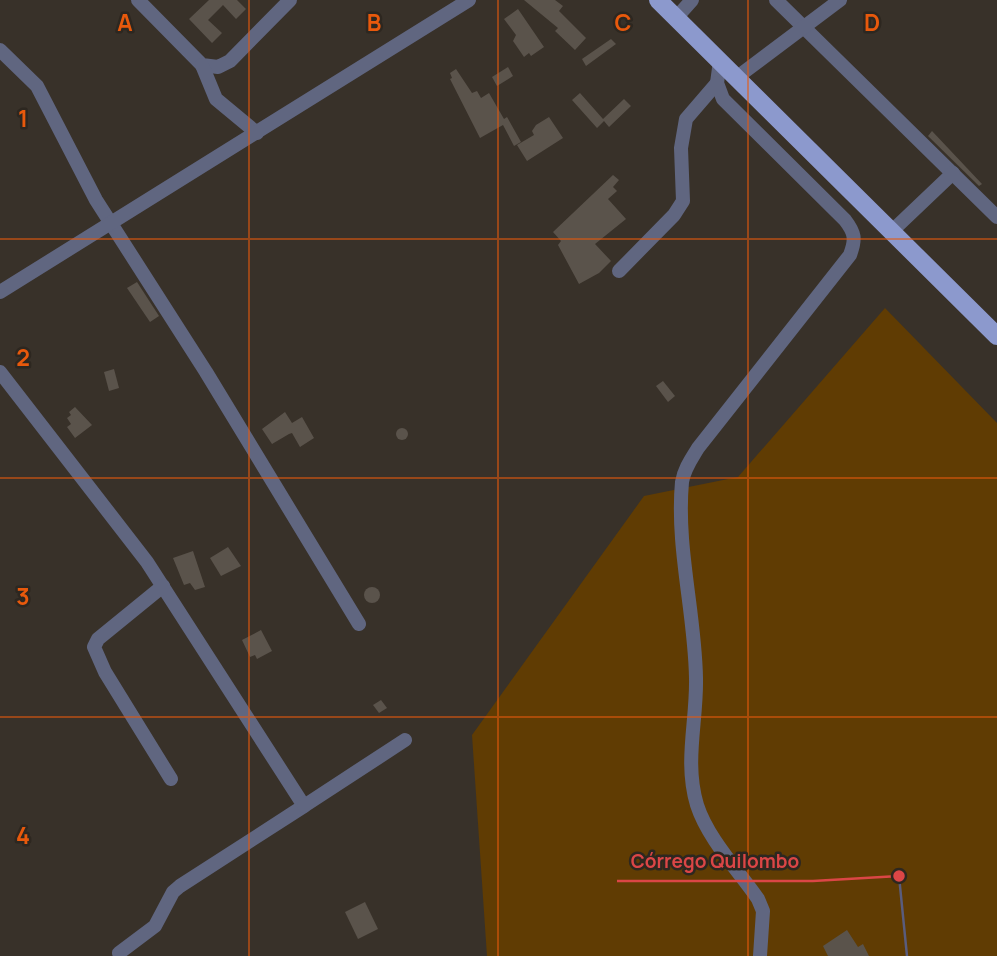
<svg xmlns="http://www.w3.org/2000/svg" width="997" height="956" viewBox="0 0 997 956" font-family="Manrope,sans-serif">
<style>
.green{fill:#603c03}
.lines{fill:none;stroke-linecap:round;stroke-linejoin:round}
.stream{stroke:#595c7e;stroke-width:2.5}
.building{fill:#5a534b}
.minor{stroke:#606680;stroke-width:14}
.major{stroke:#8c99cd;stroke-width:18}
.grid{fill:none;stroke:#e8590c;stroke-width:2;stroke-opacity:0.55}
.grid-label{font-size:23px;text-anchor:middle;font-weight:bold;fill:#e8590c;stroke:#2d2720;stroke-width:5;stroke-linejoin:round;paint-order:stroke}
.leader{fill:none;stroke:#db4646;stroke-width:2.5}
.callout-dot{fill:#db4646;stroke:#2d2720;stroke-width:2.5}
.callout-label{font-size:19px;text-anchor:middle;font-weight:bold;fill:#db4646;stroke:#2d2720;stroke-width:5;stroke-linejoin:round;paint-order:stroke}
</style>
<rect width="100%" height="100%" fill="#383129"/>
<polygon class="green" points="885,308 997,423 997,956 487,956 472,735 644,496 738,477"/>
<g class="lines">
<polyline class="stream" points="899,876 907,956"/>
</g>
<g class="building">
<polygon points="209,0 237,0 246,9 236,19 223,5 208,20 222,33 212,43 189,19"/>
<polygon points="524,0 555,0 563,6 559,11 586,38 575,50 555,31 558,28"/>
<polygon points="518,9 544,47 531,56 529,53 524,57 513,41 516,35 504,19"/>
<polygon points="611,39 616,44 586,66 582,59"/>
<polygon points="508,67 513,76 497,86 492,77"/>
<polygon points="456,69 472,93 477,91 481,98 489,93 504,119 507,117 521,142 514,146 503,125 480,138 450,79 452,78 450,73"/>
<polygon points="580,93 603,119 624,99 631,106 609,127 604,121 597,128 572,100"/>
<polygon points="549,117 563,138 527,161 517,145 534,135 532,131 536,125"/>
<polygon points="932,131 982,184 979,186 928,136"/>
<polygon points="613,175 619,180 613,187 617,191 608,199 626,219 595,244 611,261 599,273 579,284 558,245 561,241 553,232"/>
<polygon points="137,282 159,316 150,322 127,288"/>
<polygon points="114,369 119,388 109,391 104,372"/>
<polygon points="663,381 675,396 668,402 656,386"/>
<polygon points="75,407 92,425 75,438 67,427 71,424 67,418 71,415 69,412"/>
<polygon points="285,412 292,423 302,417 314,438 300,447 292,433 289,434 272,444 262,429"/>
<circle cx="402" cy="434" r="6"/>
<polygon points="228,547 241,566 221,576 210,558"/>
<polygon points="193,551 205,587 195,590 190,583 184,585 173,558"/>
<circle cx="372" cy="595" r="8"/>
<polygon points="261,630 272,651 257,659 255,655 250,657 242,640"/>
<polygon points="381,700 387,708 379,713 373,705"/>
<polygon points="365,902 378,929 358,939 345,912"/>
<polygon points="847,930 858,947 863,944 869,956 828,956 823,946"/>
</g>
<g class="lines">
<g class="minor">
<polyline points="138,0 202,65 218,67 230,61 290,0"/>
<polyline points="776,0 997,217"/>
<polyline points="676,18 692,0"/>
<polyline points="0,50 37,86 96,200 206,372 359,624"/>
<path d="M720,61l-3,22 6,16 122,121c10,13 11,19 5,35l-152,193c-6,10 -14,21 -16,34 -6,65 13,131 14,196 1,44 -12,84 1,127 11,34 41,65 61,94l5,12 -3,45"/>
<polyline points="202,65 216,99 257,133"/>
<polyline points="736,78 840,0"/>
<polyline points="891,232 953,173"/>
<polyline points="619,271 674,215 683,201 681,148 686,119 717,83"/>
<polyline points="0,292 469,0"/>
<polyline points="0,372 147,562 304,806 180,886 173,892 155,926 119,953"/>
<polyline points="163,586 98,639 94,647 105,672 171,779"/>
<polyline points="304,806 405,740"/>
</g>
<polyline class="major" points="658,0 997,336"/>
</g>
<path class="grid" d="M249,0v956M498,0v956M748,0v956M0,239h997M0,478h997M0,717h997"/>
<g class="grid-label">
<text x="125" y="31">A</text>
<text x="374" y="31">B</text>
<text x="623" y="31">C</text>
<text x="872" y="31">D</text>
<text x="23" y="127">1</text>
<text x="23" y="366">2</text>
<text x="23" y="605">3</text>
<text x="23" y="844">4</text>
</g>
<path class="leader" d="M899 876L813 881H617"/>
<circle class="callout-dot" cx="899" cy="876" r="7"/>
<g class="callout-label">
<text x="715" y="868">Córrego Quilombo</text>
</g>
</svg>
